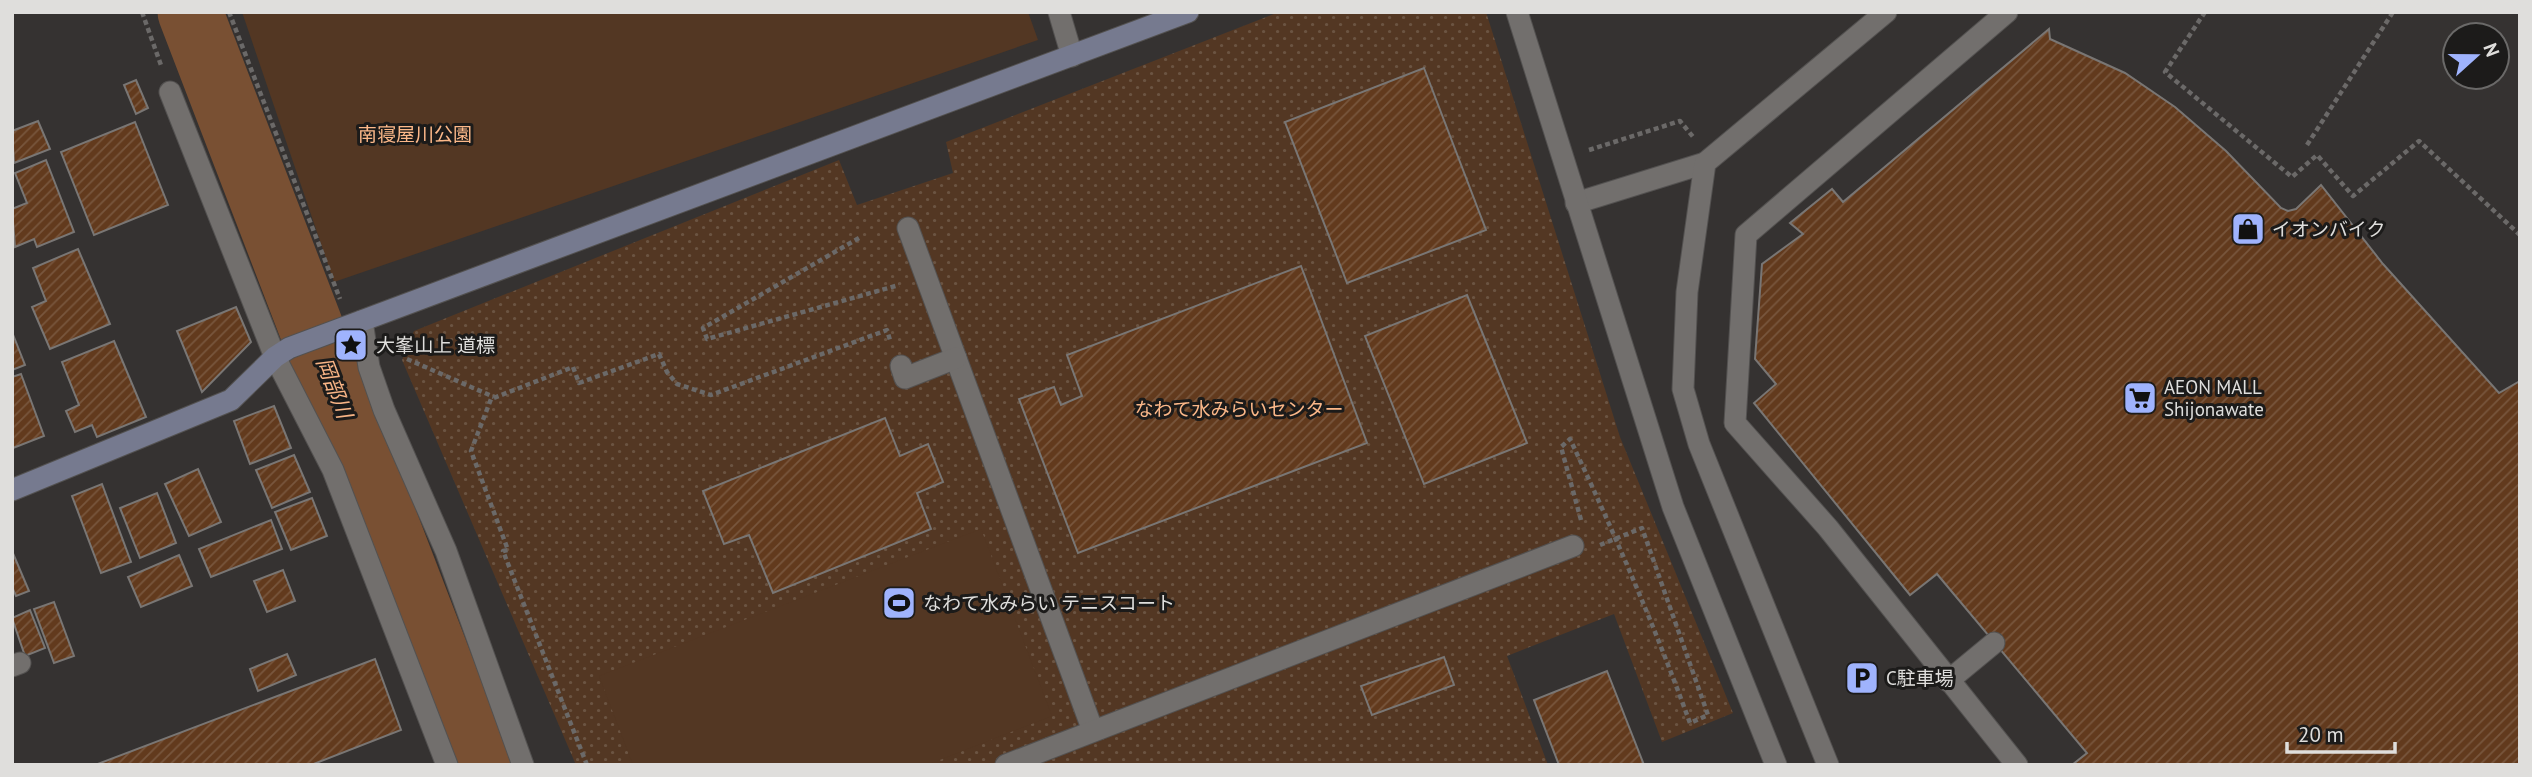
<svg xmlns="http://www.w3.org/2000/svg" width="2532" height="777" viewBox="0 0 2532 777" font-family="'PT Sans','Noto Sans JP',sans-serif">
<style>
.grass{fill:url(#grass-dots)}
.pitch{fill:#533723}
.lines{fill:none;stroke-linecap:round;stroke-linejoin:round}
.river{stroke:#795033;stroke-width:65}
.building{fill:url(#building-hatch);stroke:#797674;stroke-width:2}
.lane-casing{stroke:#535150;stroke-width:23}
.street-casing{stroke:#535150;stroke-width:23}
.secondary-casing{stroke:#535150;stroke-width:23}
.path{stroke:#6b6968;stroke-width:4.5;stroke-dasharray:5 3.5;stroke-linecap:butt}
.lane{stroke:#726f6d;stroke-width:21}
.street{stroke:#726f6d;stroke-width:21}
.secondary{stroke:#767a8f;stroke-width:21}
.labels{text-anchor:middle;stroke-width:6;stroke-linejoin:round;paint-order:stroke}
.park-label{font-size:19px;fill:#fcb889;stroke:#1c1b1a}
.poi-label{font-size:19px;fill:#dfdedc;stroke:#1c1b1a;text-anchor:start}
.water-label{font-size:21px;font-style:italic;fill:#f8b485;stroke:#1c1b1a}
</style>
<defs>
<pattern id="grass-dots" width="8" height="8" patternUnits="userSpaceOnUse" patternTransform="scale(1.75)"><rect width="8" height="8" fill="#533723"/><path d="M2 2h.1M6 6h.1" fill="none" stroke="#6b5442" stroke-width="1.8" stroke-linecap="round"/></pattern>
<pattern id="building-hatch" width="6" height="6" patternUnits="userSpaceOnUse" patternTransform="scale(1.75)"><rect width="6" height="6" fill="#623a1d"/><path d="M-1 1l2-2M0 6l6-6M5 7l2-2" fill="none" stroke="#78563d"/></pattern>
</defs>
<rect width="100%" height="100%" fill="#353231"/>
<polygon class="grass" points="1279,12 1486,12 1620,437 1733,713 1662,742 1614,614 1507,656 1548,765 576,765 402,360 414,331 839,160 857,205 953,173 946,142"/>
<g class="pitch">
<polygon points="242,12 1028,12 1038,40 334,282"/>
<polygon points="981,529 1052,716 927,765 633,765 599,676"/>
</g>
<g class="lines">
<polyline class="river" points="190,12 479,765"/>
</g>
<g class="building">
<polygon points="2049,29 2050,39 2125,73 2175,107 2226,151 2281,208 2288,211 2296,209 2321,185 2383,264 2499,393 2520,381 2520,765 2072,765 2087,753 1937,574 1910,595 1754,403 1776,384 1755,359 1762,264 1803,234 1790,223 1832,189 1843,202"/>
<polygon points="1424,68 1486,230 1347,283 1285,122"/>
<polygon points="136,80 148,108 136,114 124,85"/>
<polygon points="38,121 50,149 14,163 12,131"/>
<polygon points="135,122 168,205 94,235 61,152"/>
<polygon points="46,160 74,232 37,247 34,239 15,247 12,209 27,203 15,173"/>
<polygon points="78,249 110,324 50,349 32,307 46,301 33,268"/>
<polygon points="1301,266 1367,443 1078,553 1019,399 1054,387 1061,405 1082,396 1067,355"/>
<polygon points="1467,295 1527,443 1424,484 1365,336"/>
<polygon points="236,307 251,342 202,392 177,331"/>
<polygon points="12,332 25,365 12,370"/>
<polygon points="114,341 146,417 97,437 92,425 75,432 66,411 79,405 62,362"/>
<polygon points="21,374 44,436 13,448 12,377"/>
<polygon points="274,406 291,448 250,464 234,421"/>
<polygon points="885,418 900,456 928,444 943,482 917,493 931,529 773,593 749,535 724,544 703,491"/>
<polygon points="294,455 310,492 272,508 256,470"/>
<polygon points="198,469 221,522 189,536 165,484"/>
<polygon points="102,484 131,562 101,573 72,496"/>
<polygon points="157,493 176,543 140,558 120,508"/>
<polygon points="312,498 327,536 291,550 275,512"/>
<polygon points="271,520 282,549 211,577 199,549"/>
<polygon points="12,551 29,591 16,596 12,587"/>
<polygon points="179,555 192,586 141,607 128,577"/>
<polygon points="283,570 295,601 267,612 254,581"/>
<polygon points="54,602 74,656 54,663 34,609"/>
<polygon points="30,610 45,648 25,656 12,618"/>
<polygon points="287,654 296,675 258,691 250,669"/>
<polygon points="1444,657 1454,685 1372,715 1361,686"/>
<polygon points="375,659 401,730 311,765 95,765"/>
<polygon points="1607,671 1644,765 1559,765 1534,700"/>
</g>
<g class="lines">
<defs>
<g id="lane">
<polyline points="1059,12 1072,56"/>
<polyline points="2007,12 1746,235 1735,423 1828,528 2017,765"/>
<polyline points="1576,203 1705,163"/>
<polyline points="12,666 20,663"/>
<polyline points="1948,681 1994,643"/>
<polyline points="1828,765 1699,444 1683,389 1687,292 1705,163 1886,12"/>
</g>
<g id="street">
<polyline points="1517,12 1673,507 1776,765"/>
<polyline points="170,92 275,357 333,470 447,765"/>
<polyline points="908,228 1093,731"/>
<polyline points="362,321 369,367 384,410 446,551 523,765"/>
<polyline points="901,366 905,378 956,358"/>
<polyline points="1006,765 1573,546"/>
</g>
<polyline id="secondary" points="12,490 231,400 275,357 289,348 1188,12"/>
</defs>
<use href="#lane" class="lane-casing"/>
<use href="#street" class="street-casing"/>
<use href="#secondary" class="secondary-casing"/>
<g class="path">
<polyline points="142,12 162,68"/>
<polyline points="229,12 340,299"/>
<polyline points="2205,12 2165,72 2292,177 2317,155 2353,196 2419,141 2520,235"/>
<polyline points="2307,145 2393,12"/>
<polyline points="1589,150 1680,121 1694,138"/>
<polyline points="859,238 703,328 707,339 899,285"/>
<polyline points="407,359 494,397"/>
<path d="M1581,520l-20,-73 9,-8c44,93 85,188 120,284l18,-8 -66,-187 -42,17"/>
<polyline points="587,765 503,551 508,550 471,451 491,399 573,367 579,383 659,354 667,372 677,384 711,395 887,330 890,340"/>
</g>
<use href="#lane" class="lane"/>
<use href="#street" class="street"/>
<use href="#secondary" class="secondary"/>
</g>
<defs>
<symbol id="shop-square" viewBox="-11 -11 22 22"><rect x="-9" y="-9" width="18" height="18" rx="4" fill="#9fb3fd" stroke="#1c1b1a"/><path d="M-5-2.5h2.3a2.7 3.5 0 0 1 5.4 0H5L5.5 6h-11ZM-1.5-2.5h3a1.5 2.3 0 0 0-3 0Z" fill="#111"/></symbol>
<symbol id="sight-square" viewBox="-11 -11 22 22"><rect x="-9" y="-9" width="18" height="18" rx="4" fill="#9fb3fd" stroke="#1c1b1a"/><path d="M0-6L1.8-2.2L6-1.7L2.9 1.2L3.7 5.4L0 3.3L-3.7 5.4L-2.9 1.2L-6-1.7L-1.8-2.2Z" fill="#111"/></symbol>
<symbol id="supermarket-square" viewBox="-11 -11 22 22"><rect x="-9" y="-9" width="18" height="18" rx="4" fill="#9fb3fd" stroke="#1c1b1a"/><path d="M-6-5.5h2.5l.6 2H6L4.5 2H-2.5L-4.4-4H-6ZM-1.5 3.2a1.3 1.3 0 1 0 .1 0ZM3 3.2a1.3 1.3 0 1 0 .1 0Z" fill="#111"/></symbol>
<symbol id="stadium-square" viewBox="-11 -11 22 22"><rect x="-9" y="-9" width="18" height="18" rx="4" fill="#9fb3fd" stroke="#1c1b1a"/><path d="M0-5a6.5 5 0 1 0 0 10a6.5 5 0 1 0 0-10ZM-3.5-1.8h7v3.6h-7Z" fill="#111"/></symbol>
<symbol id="parking-square" viewBox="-11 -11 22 22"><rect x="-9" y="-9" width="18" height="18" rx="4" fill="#9fb3fd" stroke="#1c1b1a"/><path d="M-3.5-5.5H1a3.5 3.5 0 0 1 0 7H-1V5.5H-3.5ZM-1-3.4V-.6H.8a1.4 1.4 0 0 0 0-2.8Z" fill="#111"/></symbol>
</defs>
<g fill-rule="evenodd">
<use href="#shop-square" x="2229" y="210" width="38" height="38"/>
<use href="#sight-square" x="332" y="326" width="38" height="38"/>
<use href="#supermarket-square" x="2121" y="379" width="38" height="38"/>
<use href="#stadium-square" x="880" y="584" width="38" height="38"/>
<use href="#parking-square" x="1843" y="659" width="38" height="38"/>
</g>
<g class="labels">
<g class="park-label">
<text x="415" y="141">南寝屋川公園</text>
<text x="1239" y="416">なわて水みらいセンター</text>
</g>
<g class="poi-label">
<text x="2272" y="236">イオンバイク</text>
<text x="376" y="352">大峯山上 道標</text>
<text x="2164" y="394">AEON MALL<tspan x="2164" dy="22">Shijonawate</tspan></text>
<text x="923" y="610">なわて水みらい テニスコート</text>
<text x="1886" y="685">C駐車場</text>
</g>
<g class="water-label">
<text transform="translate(334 388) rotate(69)" y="7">岡部川</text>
</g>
</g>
<rect width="2532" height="777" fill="none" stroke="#dfdedc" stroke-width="28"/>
<g transform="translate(2476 56) rotate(69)"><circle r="33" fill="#1c1b1a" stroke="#6a6968" stroke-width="2"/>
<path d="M0-5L12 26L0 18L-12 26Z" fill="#9fb3fd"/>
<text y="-10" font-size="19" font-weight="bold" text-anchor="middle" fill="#dfdedc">N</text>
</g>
<path d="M2287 742v10h108v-10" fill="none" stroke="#dfdedc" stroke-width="3.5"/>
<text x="2298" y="742" font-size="21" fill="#dfdedc" stroke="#1c1b1a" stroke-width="5" paint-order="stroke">20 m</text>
</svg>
